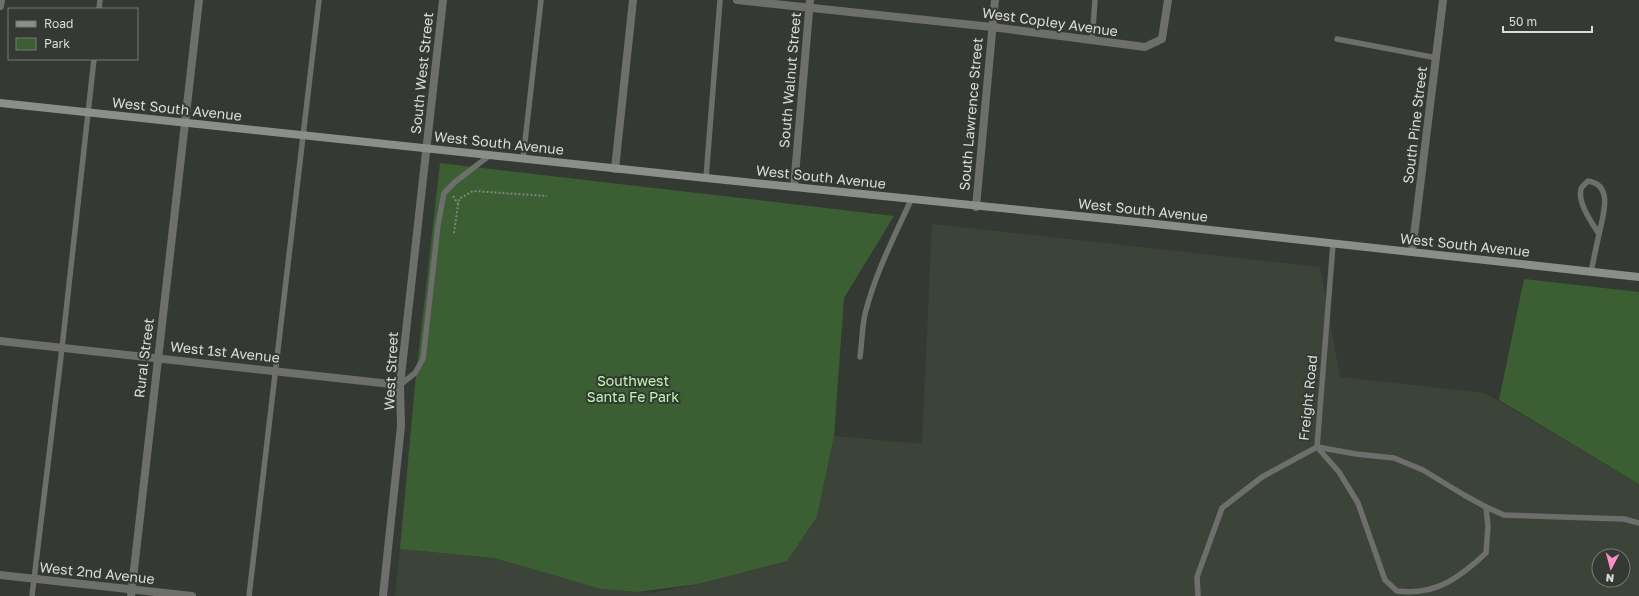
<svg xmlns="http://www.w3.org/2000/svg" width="1639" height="596" viewBox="0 0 1639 596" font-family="'Golos Text',sans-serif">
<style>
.built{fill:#3c443a;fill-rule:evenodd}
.green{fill:#3b5e33}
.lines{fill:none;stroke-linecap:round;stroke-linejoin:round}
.path{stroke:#828581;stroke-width:2;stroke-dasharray:2 2;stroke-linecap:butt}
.lane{stroke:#6e6f6d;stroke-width:5.5}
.street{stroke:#6e6f6d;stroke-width:8}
.secondary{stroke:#8b8f8b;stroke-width:8}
.labels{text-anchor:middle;stroke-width:4;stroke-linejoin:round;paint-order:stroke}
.street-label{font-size:14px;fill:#dadcd9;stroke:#353934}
.park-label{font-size:14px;fill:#bdf7af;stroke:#353934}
</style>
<rect width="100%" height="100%" fill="#353934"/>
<path class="built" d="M932,224l388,43 20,110 145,16 154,91v112h-1244l5,-47 94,9 107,31 50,4 47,-9 89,-23 30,-44 17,-81 88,8zM1599,556h24v24h-24z"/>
<g class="green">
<polygon points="440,163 894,216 844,298 834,436 817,517 787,561 698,584 637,592 601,589 494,558 400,549 415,385"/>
<polygon points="1524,279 1639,292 1639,484 1499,400"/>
</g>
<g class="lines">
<g class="path">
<polyline points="453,196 458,204"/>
<polyline points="454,233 459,199 473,191 547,196"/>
</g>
<g class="lane">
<polyline points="99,9 100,0"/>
<polyline points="1337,39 1437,58"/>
<polyline points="1092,41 1095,0"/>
<polyline points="523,159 541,0"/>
<polyline points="706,178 720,0"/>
<path d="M1588,181c26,4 15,35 11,53 -7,-11 -22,-32 -18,-45 1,-3 4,-5 7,-8z"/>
<polyline points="1591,272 1599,234"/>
<path d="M860,357c2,-14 2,-30 5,-43 10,-40 29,-77 46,-114"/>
<polyline points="400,385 415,373 423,359 438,225 444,193 455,182 490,155"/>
<path d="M1317,447l39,7 38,4 29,12 41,25 22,12 2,19 -2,27c-27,25 -51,43 -89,38l-12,-11 -27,-77 -19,-31z"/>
<polyline points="1317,447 1333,244"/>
<polyline points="1486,507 1504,515 1624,519 1639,523"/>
<polyline points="32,596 62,348 94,59"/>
<polyline points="249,596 319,0"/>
<polyline points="1198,596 1197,577 1222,508 1262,477 1317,447"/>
</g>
<g class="street">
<polyline points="737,0 992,27 1145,47 1162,39 1168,0"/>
<polyline points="0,6 1,0"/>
<polyline points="615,169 633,0"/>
<polyline points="794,187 810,0"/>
<polyline points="976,207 995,0"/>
<polyline points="1412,252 1443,0"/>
<polyline points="0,341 400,385"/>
<polyline points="0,575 192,596"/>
<polyline points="131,596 199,0"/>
<polyline points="383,596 401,426 400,385 443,0"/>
</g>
<polyline class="secondary" points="0,103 706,178 1147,223 1639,277"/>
</g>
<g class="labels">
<g class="street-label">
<text transform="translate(1050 22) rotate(8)" y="5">West Copley Avenue</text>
<text transform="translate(422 73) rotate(-84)" y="5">South West Street</text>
<text transform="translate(790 80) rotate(-85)" y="5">South Walnut Street</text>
<text transform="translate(177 109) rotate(6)" y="5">West South Avenue</text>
<text transform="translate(971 114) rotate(-85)" y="5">South Lawrence Street</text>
<text transform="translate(1415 125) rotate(-83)" y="5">South Pine Street</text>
<text transform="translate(499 143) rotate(6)" y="5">West South Avenue</text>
<text transform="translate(821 177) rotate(6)" y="5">West South Avenue</text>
<text transform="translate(1143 210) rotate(6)" y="5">West South Avenue</text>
<text transform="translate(1465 245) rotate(6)" y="5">West South Avenue</text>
<text transform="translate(225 352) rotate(6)" y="5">West 1st Avenue</text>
<text transform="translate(144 358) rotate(-83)" y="5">Rural Street</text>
<text transform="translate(391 371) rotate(-87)" y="5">West Street</text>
<text transform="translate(1308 398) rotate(-84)" y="5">Freight Road</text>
<text transform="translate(97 573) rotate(6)" y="5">West 2nd Avenue</text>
</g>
<g class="park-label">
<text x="633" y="386">Southwest<tspan x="633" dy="16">Santa Fe Park</tspan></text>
</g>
</g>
<rect x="8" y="8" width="130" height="52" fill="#353934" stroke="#777a76"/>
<rect x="16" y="21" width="20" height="6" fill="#8b8f8b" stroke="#777a76"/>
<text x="44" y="28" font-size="12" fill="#dadcd9">Road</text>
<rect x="16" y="38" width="20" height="12" fill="#3b5e33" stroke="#777a76"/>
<text x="44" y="48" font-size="12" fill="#dadcd9">Park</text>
<g transform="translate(1611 568) rotate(186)"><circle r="19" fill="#353934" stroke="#777a76"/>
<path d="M0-3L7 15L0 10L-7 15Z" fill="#fb8fc5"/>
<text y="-6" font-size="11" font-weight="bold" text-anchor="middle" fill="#dadcd9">N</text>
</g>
<path d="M1503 26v6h89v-6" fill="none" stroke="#dadcd9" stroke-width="2"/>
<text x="1509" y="26" font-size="12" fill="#dadcd9" stroke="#353934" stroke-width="3" paint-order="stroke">50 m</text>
</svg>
